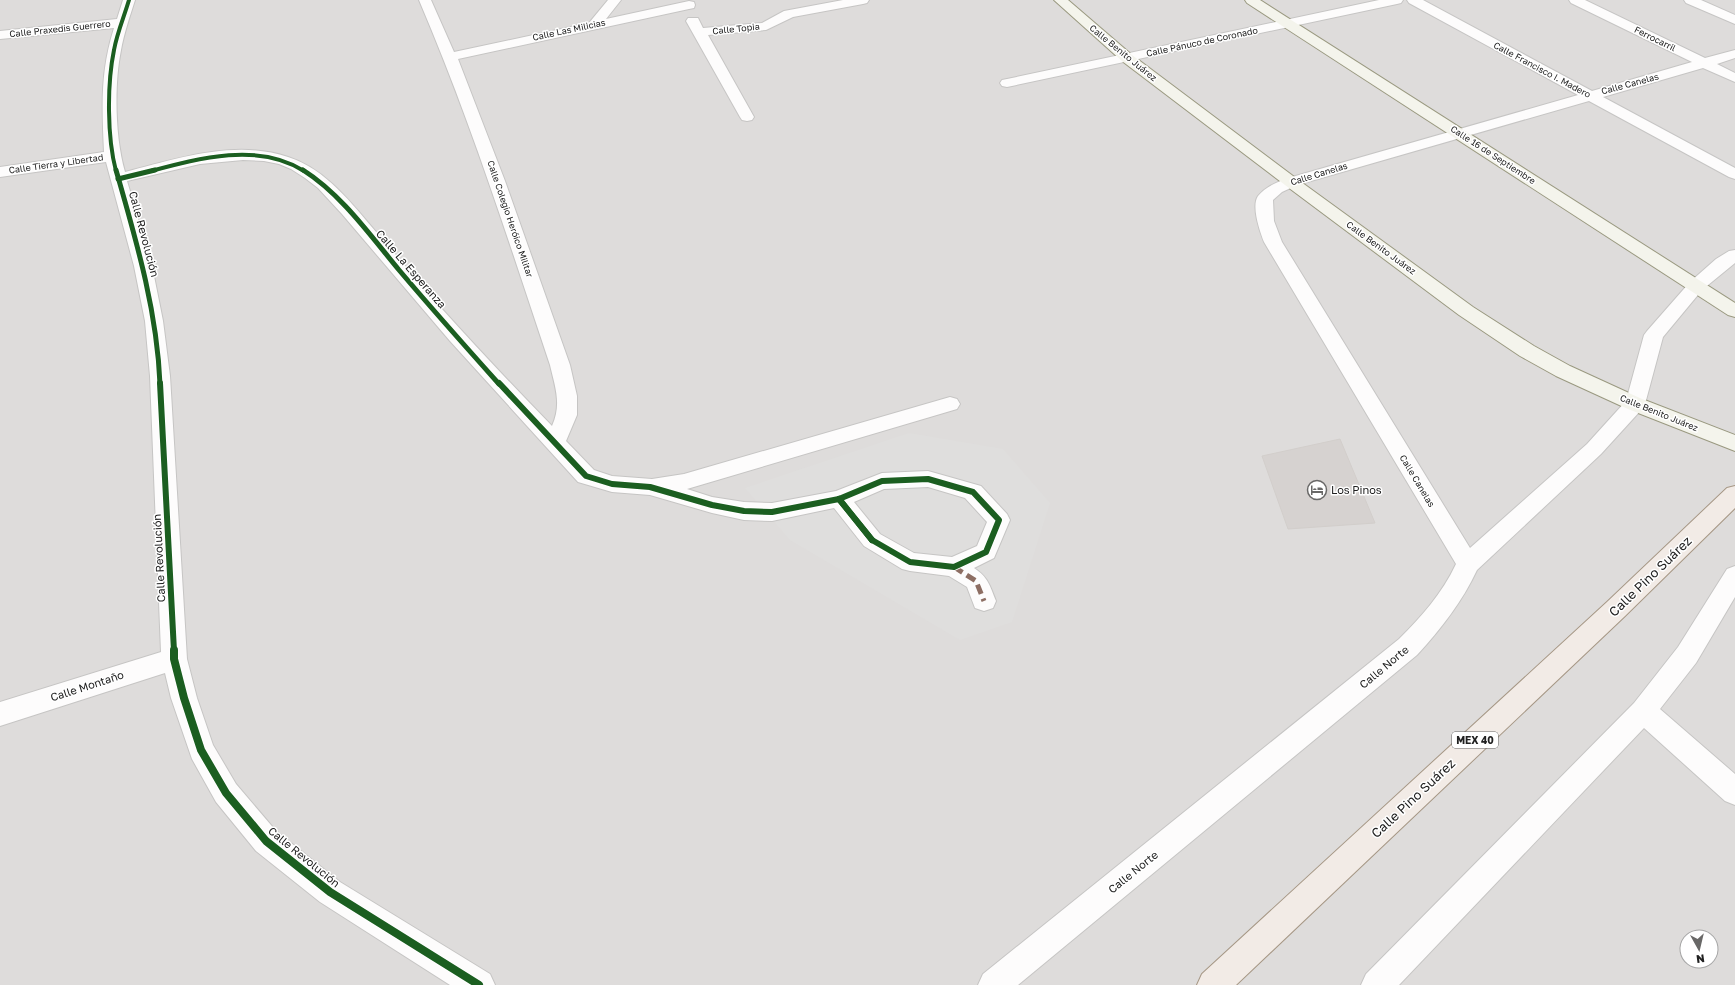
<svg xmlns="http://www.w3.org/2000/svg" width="1735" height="985" viewBox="0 0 1735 985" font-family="'Golos Text',sans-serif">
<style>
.residential{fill:#dedcdb;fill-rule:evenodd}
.parking{fill:#dfdedd}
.building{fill:#d6d2d0;stroke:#d2cecb}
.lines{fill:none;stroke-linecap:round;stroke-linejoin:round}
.street-casing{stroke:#c6c5c4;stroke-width:2}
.secondary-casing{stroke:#9a9980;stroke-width:2}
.primary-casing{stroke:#a69785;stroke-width:2}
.street{fill:#fdfcfc;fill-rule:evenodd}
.secondary{fill:#f4f4ec;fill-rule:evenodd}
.primary{fill:#f2ebe6;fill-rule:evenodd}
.quiet{stroke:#8d6e63;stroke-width:5;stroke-dasharray:10 5;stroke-linecap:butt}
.cycleway-far3-casing{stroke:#fff;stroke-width:5.5}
.cycleway-far2-casing{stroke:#fff;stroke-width:7}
.cycleway-far1-casing{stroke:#fff;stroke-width:8}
.cycleway-casing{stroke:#fff;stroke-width:10}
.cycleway-far3{stroke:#1b5e20;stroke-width:4}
.cycleway-far2{stroke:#1b5e20;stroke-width:5}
.cycleway-far1{stroke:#1b5e20;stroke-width:6}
.cycleway{stroke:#1b5e20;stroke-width:8}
.labels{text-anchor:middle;stroke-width:3;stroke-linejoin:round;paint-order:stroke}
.far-street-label{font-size:9px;fill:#212121;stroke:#fff}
.shield{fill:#fff;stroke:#646464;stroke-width:1}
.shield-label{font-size:10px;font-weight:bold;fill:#212121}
.street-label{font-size:11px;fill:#212121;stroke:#fff}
.poi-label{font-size:11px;fill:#212121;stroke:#fff;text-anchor:start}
.near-street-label{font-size:13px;fill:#212121;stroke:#fff}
</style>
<rect width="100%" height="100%" fill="#efece9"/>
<path class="residential" d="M0,0h1735v985h-1735zM1687,937h24v24h-24z"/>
<polygon class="parking" points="909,433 1003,449 1050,503 1012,622 960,640 790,540 745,488"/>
<polygon class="building" points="1340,439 1375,523 1288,529 1262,456"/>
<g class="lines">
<defs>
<g id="street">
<path d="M123,0h12c-5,16 -11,33 -14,50 -7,35 -6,88 4,122 51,-13 110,-33 163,-15 38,12 64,47 89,76 22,25 43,51 65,76 36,40 73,79 110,117 10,-22 3,-39 -2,-61 -41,-123 -80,-246 -131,-365h12l23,52 135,-29 19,-23h13l-15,19 83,-18 5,1 1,3 -1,3 -5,1 -231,50 47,122 65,184 7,31v19l-11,26 28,29 18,6 40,3 32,-5 266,-77 7,2 3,5 -3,5 -270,80 25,8 32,5 28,1 64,-12 46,-18 46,-2 53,15 26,28 3,6 -16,38 -20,10c14,9 16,18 22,33l-3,7 -9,3 -9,-3 -8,-21 -18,-11 -39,-5 -8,-2 -38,-23 -30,-38 -62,13 -28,-1 -32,-7 -62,-18 -38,-3 -34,-10 -128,-141 -108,-127 -24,-26 -13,-10 -14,-9 -12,-5 -15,-3 -21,-1 -43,4 -73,17 25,85 11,55 7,55 17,283 10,39 16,47 23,39 40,47 64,51 150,92 5,11h-45l-130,-83 -64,-51 -40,-49 -24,-43 -21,-61 -6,-25 -165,53v-24l161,-50 -11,-276 -5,-55 -11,-55 -28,-104 -106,15v-10l104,-15c-2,-45 -4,-80 10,-124l-114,11v-8l117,-12zM928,487l37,11 22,24 -10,24 -25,11 -38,-4 -34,-19 -26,-32 30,-13z"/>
<polygon points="843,0 869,0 867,3 863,4 793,17 766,30 708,35 754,117 752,120 747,121 742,120 740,117 686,21 688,18 698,18 703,28 762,23 784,11"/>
<polygon points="1379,0 1403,0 1401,3 1397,4 1007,87 1002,86 1000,83 1002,80 1007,79"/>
<path d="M1407,0h16l169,91 100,-29 -121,-59 -2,-3h16l120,58 30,-8v8l-18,6 18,9v9l-32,-14 -100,29 132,71v11l-6,-2 -140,-76 -292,84 -15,7 -9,8 1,21 8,21 188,306 117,-104 39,-43 18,-66 3,-4 43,-49 26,-23 13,-8 6,-1v13l-33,27 -39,47 -18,67 -3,5 -41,45 -124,116c-15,32 -36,59 -60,85l-399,330h-40l5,-11 416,-335c22,-22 43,-45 57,-75l-192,-322c-4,-10 -13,-36 -6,-46 7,-9 18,-13 27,-17l293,-84 -169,-92z"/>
<polygon points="1684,0 1701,0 1735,15 1735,24 1686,3"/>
<polygon points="1735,566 1735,597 1696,663 1660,709 1735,774 1735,805 1725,801 1644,728 1399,985 1361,985 1366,974 1634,703 1678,647 1727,569"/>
</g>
<g id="secondary">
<polygon points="1054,0 1068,0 1132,55 1297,179 1473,307 1534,346 1570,366 1642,399 1735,435 1735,451 1628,409 1556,376 1520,356 1459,315 1285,185 1122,61"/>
<polygon points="1245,0 1260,0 1735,303 1735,317 1728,315 1247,3"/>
</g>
<polygon id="primary" points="1735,486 1735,508 1625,616 1236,985 1197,985 1202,974 1607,602 1727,488"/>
</defs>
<use href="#street" class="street-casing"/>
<use href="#secondary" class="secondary-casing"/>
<use href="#primary" class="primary-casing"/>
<use href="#street" class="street"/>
<use href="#secondary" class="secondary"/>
<use href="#primary" class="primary"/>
<polyline class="quiet" points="954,567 976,581 984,601"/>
<defs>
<g id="cycleway-far3">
<path d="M116,171c-9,-34 -9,-87 -2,-121 3,-17 10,-33 15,-50"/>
<path d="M151,171c48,-13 108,-29 153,0"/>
</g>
<g id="cycleway-far2">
<path d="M116,170c20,70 41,140 44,214"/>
<path d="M303,170c38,24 67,65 96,100 33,39 66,76 100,114"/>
<polyline points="118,179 155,170"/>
</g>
<g id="cycleway-far1">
<polyline points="160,383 174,651"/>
<polyline points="499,383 586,476 612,484 650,487 712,505 744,511 772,512 839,499"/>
<polyline points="839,499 872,540"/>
<polyline points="839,499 872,540"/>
<polyline points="839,499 882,481 928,479 973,492 999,520 986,552 954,567 910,562 872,540"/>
</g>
<polyline id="cycleway" points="174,650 174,659 184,698 201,750 226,793 266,841 330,892 479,985"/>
</defs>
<use href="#cycleway-far3" class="cycleway-far3-casing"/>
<use href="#cycleway-far2" class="cycleway-far2-casing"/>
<use href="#cycleway-far1" class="cycleway-far1-casing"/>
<use href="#cycleway" class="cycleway-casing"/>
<use href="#cycleway-far3" class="cycleway-far3"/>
<use href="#cycleway-far2" class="cycleway-far2"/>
<use href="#cycleway-far1" class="cycleway-far1"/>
<use href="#cycleway" class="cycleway"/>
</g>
<defs>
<symbol id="hotel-ring" viewBox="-11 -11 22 22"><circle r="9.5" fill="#fff" stroke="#696867" stroke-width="1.5"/><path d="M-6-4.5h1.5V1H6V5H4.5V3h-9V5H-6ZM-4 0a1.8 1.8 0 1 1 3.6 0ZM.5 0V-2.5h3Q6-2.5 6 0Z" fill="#696867"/></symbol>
</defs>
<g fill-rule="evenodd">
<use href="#hotel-ring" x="1306" y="479" width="22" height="22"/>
</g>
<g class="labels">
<g class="far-street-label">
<text transform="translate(60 29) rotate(-6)" y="3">Calle Praxedis Guerrero</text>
<text transform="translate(736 29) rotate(-6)" y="3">Calle Topia</text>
<text transform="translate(569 30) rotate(-12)" y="3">Calle Las Milicias</text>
<text transform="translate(1655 39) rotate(26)" y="3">Ferrocarril</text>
<text transform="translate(1202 42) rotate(-12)" y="3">Calle Pánuco de Coronado</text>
<text transform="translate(1123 53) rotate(39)" y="3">Calle Benito Juárez</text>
<text transform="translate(1542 70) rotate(28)" y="3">Calle Francisco I. Madero</text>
<text transform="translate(1630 84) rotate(-15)" y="3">Calle Canelas</text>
<text transform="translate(1493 155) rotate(33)" y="3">Calle 16 de Septiembre</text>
<text transform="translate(56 164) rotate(-8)" y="3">Calle Tierra y Libertad</text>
<text transform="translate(1319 174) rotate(-17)" y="3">Calle Canelas</text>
<text transform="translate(510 219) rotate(71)" y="3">Calle Colegio Heróico Militar</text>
<text transform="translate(1381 248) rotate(36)" y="3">Calle Benito Juárez</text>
<text transform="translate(1659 413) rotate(22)" y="3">Calle Benito Juárez</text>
<text transform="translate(1417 481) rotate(59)" y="3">Calle Canelas</text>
</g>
<rect class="shield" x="1452" y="732" width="46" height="16" rx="3"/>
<g class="shield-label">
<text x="1475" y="744">MEX 40</text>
</g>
<g class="street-label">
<text transform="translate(144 234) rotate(75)" y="4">Calle Revolución</text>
<text transform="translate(411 269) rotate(49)" y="4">Calle La Esperanza</text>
<text transform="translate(159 558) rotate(-93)" y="4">Calle Revolución</text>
<text transform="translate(1384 667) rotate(-40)" y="4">Calle Norte</text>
<text transform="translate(87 686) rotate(-18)" y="4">Calle Montaño</text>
<text transform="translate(304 857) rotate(39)" y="4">Calle Revolución</text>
<text transform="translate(1133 872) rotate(-39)" y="4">Calle Norte</text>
</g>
<g class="poi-label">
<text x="1331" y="494">Los Pinos</text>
</g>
<g class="near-street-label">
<text transform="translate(1650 576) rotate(-44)" y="5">Calle Pino Suárez</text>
<text transform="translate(1413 798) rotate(-43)" y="5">Calle Pino Suárez</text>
</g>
</g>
<g transform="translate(1699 949) rotate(172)"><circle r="19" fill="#ffffff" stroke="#a6a6a6"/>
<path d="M0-3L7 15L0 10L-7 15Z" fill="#696867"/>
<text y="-6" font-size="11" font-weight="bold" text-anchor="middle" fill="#212121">N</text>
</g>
</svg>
